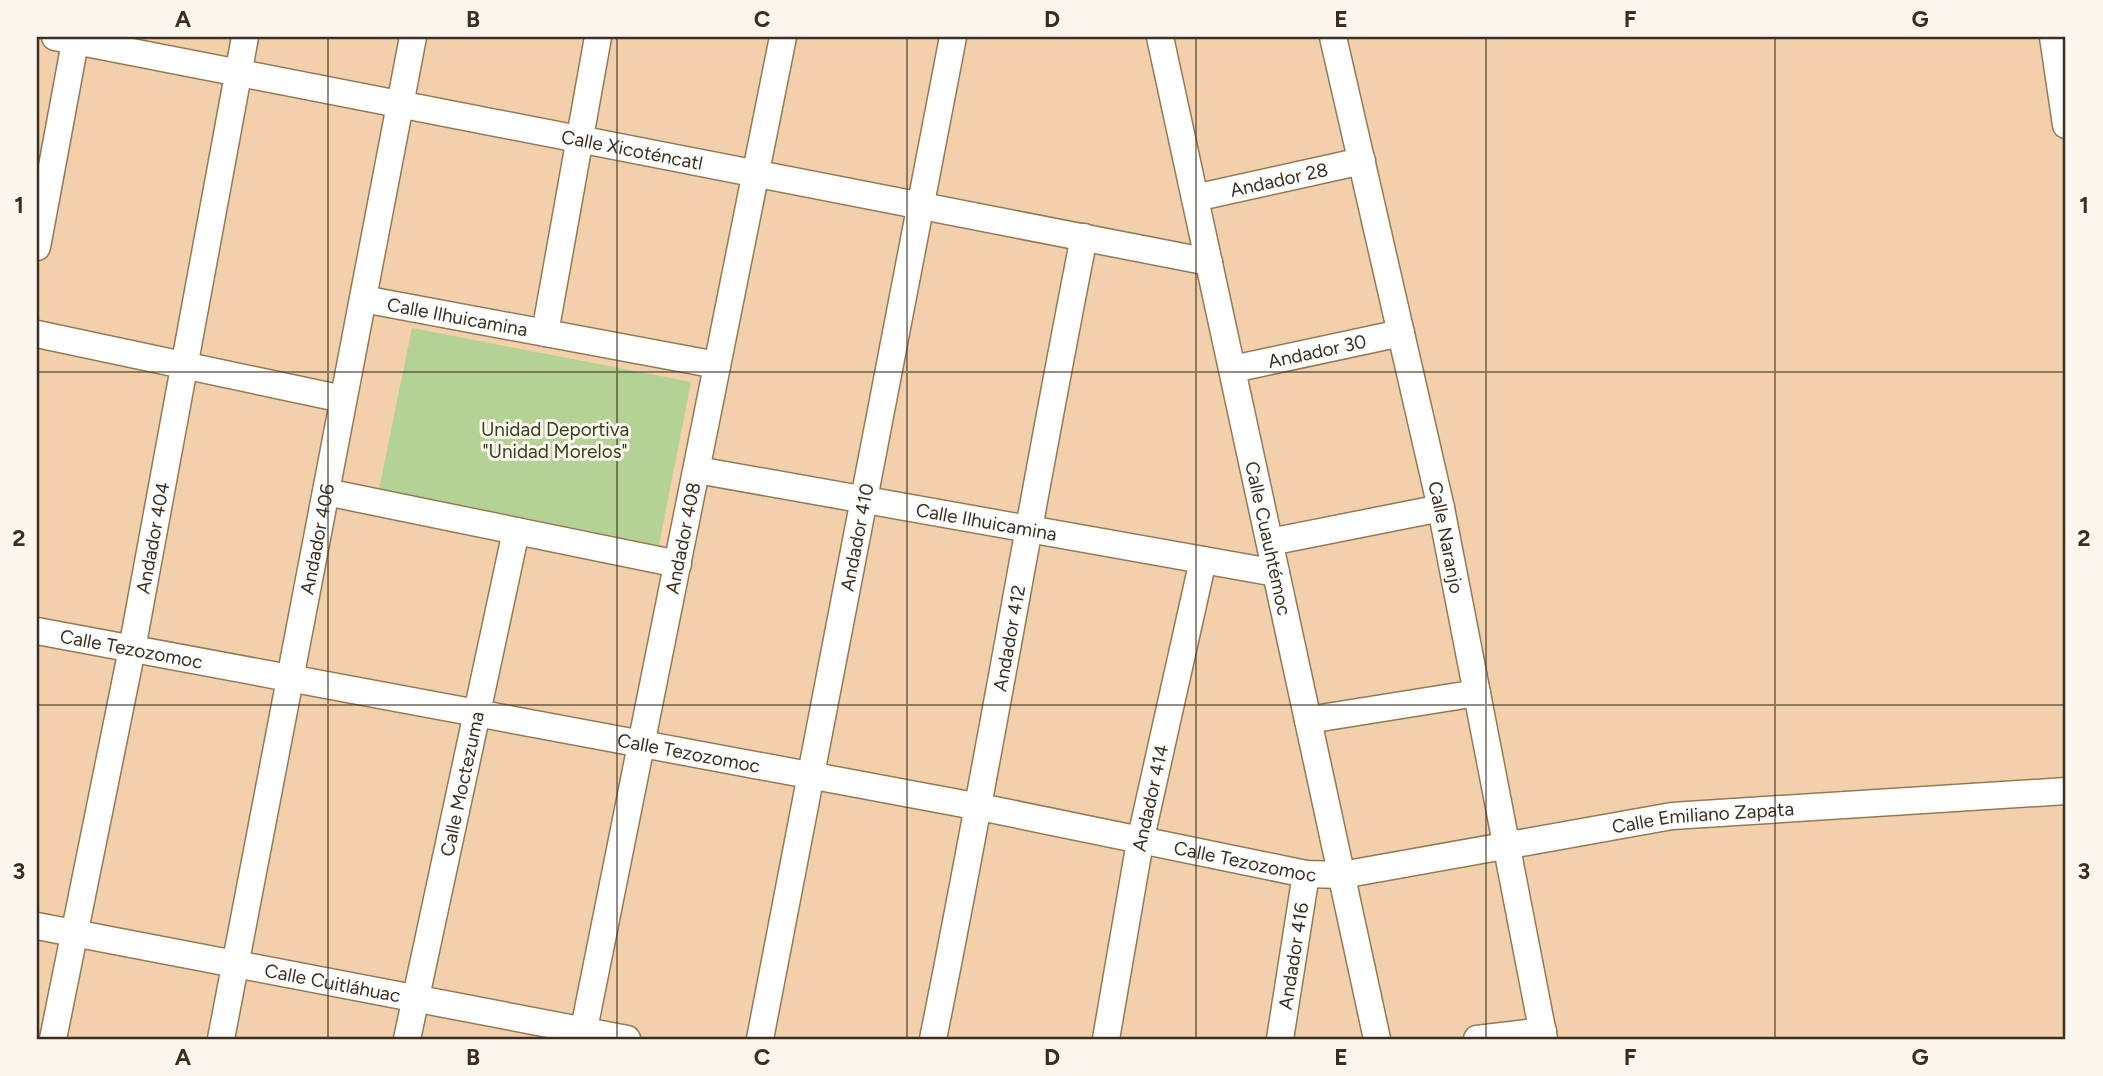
<svg xmlns="http://www.w3.org/2000/svg" width="2103" height="1076" viewBox="0 0 2103 1076" font-family="Figtree,sans-serif">
<style>
.green{fill:#b4d296}
.lines{fill:none;stroke-linecap:round;stroke-linejoin:round}
.street-casing{stroke:#967855;stroke-width:29}
.street{stroke:#fff;stroke-width:26}
.grid{fill:none;stroke:#3c2f20;stroke-width:2;stroke-opacity:0.55}
.labels{text-anchor:middle;stroke-width:6;stroke-linejoin:round;paint-order:stroke}
.street-label{font-size:19px;fill:#3c2f20;stroke:#fdf6ef}
.park-label{font-size:19px;fill:#30431a;stroke:#fdf6ef}
.neatline{fill:none;stroke:#3c2f20;stroke-width:2.5}
.grid-label{font-size:23px;text-anchor:middle;font-weight:bold;fill:#3c2f20}
</style>
<rect width="100%" height="100%" fill="#f2d0ab"/>
<polygon class="green" points="412,328 691,382 659,545 379,489"/>
<g class="lines">
<defs>
<g id="street">
<path id="s1" d="M55,37l1154,225"/>
<path id="s2" d="M1160,37l217,1002"/>
<path id="s3" d="M1333,37l108,471 103,531"/>
<polyline points="2053,37 2066,125"/>
<path id="s4" d="M1195,198l167,-37"/>
<polyline points="37,247 76,37"/>
<path id="s5" d="M363,299l354,66"/>
<polyline points="545,333 598,37"/>
<polyline points="37,334 343,399"/>
<path id="s6" d="M1233,369l168,-36"/>
<path id="s7" d="M697,470l579,103"/>
<polyline points="326,492 678,564"/>
<polyline points="1270,542 1441,508"/>
<path id="s8" d="M37,631l943,176 326,67 36,1 330,-59 394,-25"/>
<polyline points="1308,720 1477,693"/>
<path id="s9" d="M37,926l590,113"/>
<path id="s10" d="M53,1039l79,-390 113,-612"/>
<path id="s11" d="M221,1039l192,-1002"/>
<path id="s12" d="M407,1039l109,-508"/>
<path id="s13" d="M582,1039l201,-1002"/>
<path id="s14" d="M760,1039l193,-1002"/>
<path id="s15" d="M933,1039c54,-266 98,-535 151,-802"/>
<path id="s16" d="M1106,1039l34,-197 63,-282"/>
<path id="s17" d="M1280,1039l26,-165"/>
<polyline points="1477,1039 1543,1031"/>
</g>
</defs>
<use href="#street" class="street-casing"/>
<use href="#street" class="street"/>
</g>
<path class="grid" d="M328,37v1002M617,37v1002M907,37v1002M1196,37v1002M1486,37v1002M1775,37v1002M37,372h2029M37,705h2029"/>
<g class="labels">
<g class="street-label">
<text dy="7" stroke="none"><textPath href="#s1" startOffset="588">Calle Xicoténcatl</textPath></text>
<text dy="7" stroke="none"><textPath href="#s4" startOffset="86">Andador 28</textPath></text>
<text dy="7" stroke="none"><textPath href="#s5" startOffset="96">Calle Ilhuicamina</textPath></text>
<text dy="7" stroke="none"><textPath href="#s6" startOffset="86">Andador 30</textPath></text>
<text dy="7" stroke="none"><textPath href="#s7" startOffset="294">Calle Ilhuicamina</textPath></text>
<text dy="7" stroke="none"><textPath href="#s3" startOffset="513">Calle Naranjo</textPath></text>
<text dy="7" stroke="none"><textPath href="#s10" startOffset="511">Andador 404</textPath></text>
<text dy="7" stroke="none"><textPath href="#s11" startOffset="509">Andador 406</textPath></text>
<text dy="7" stroke="none"><textPath href="#s13" startOffset="511">Andador 408</textPath></text>
<text dy="7" stroke="none"><textPath href="#s14" startOffset="511">Andador 410</textPath></text>
<text dy="7" stroke="none"><textPath href="#s2" startOffset="513">Calle Cuauhtémoc</textPath></text>
<text dy="7" stroke="none"><textPath href="#s15" startOffset="408">Andador 412</textPath></text>
<text dy="7" stroke="none"><textPath href="#s8" startOffset="96">Calle Tezozomoc</textPath></text>
<text dy="7" stroke="none"><textPath href="#s8" startOffset="663">Calle Tezozomoc</textPath></text>
<text dy="7" stroke="none"><textPath href="#s12" startOffset="261">Calle Moctezuma</textPath></text>
<text dy="7" stroke="none"><textPath href="#s16" startOffset="245">Andador 414</textPath></text>
<text dy="7" stroke="none"><textPath href="#s8" startOffset="1694">Calle Emiliano Zapata</textPath></text>
<text dy="7" stroke="none"><textPath href="#s8" startOffset="1230">Calle Tezozomoc</textPath></text>
<text dy="7" stroke="none"><textPath href="#s17" startOffset="84">Andador 416</textPath></text>
<text dy="7" stroke="none"><textPath href="#s9" startOffset="301">Calle Cuitláhuac</textPath></text>
</g>
<g class="park-label">
<text x="555" y="436">Unidad Deportiva<tspan x="555" dy="22">"Unidad Morelos"</tspan></text>
</g>
</g>
<rect width="2103" height="1076" fill="none" stroke="#fdf6ef" stroke-width="77"/>
<rect x="38" y="38" width="2026" height="1000" class="neatline"/>
<g class="grid-label">
<text x="183" y="27">A</text>
<text x="473" y="27">B</text>
<text x="762" y="27">C</text>
<text x="1052" y="27">D</text>
<text x="1341" y="27">E</text>
<text x="1630" y="27">F</text>
<text x="1920" y="27">G</text>
<text x="19" y="213">1</text>
<text x="2084" y="213">1</text>
<text x="19" y="546">2</text>
<text x="2084" y="546">2</text>
<text x="19" y="879">3</text>
<text x="2084" y="879">3</text>
<text x="183" y="1065">A</text>
<text x="473" y="1065">B</text>
<text x="762" y="1065">C</text>
<text x="1052" y="1065">D</text>
<text x="1341" y="1065">E</text>
<text x="1630" y="1065">F</text>
<text x="1920" y="1065">G</text>
</g>
</svg>
